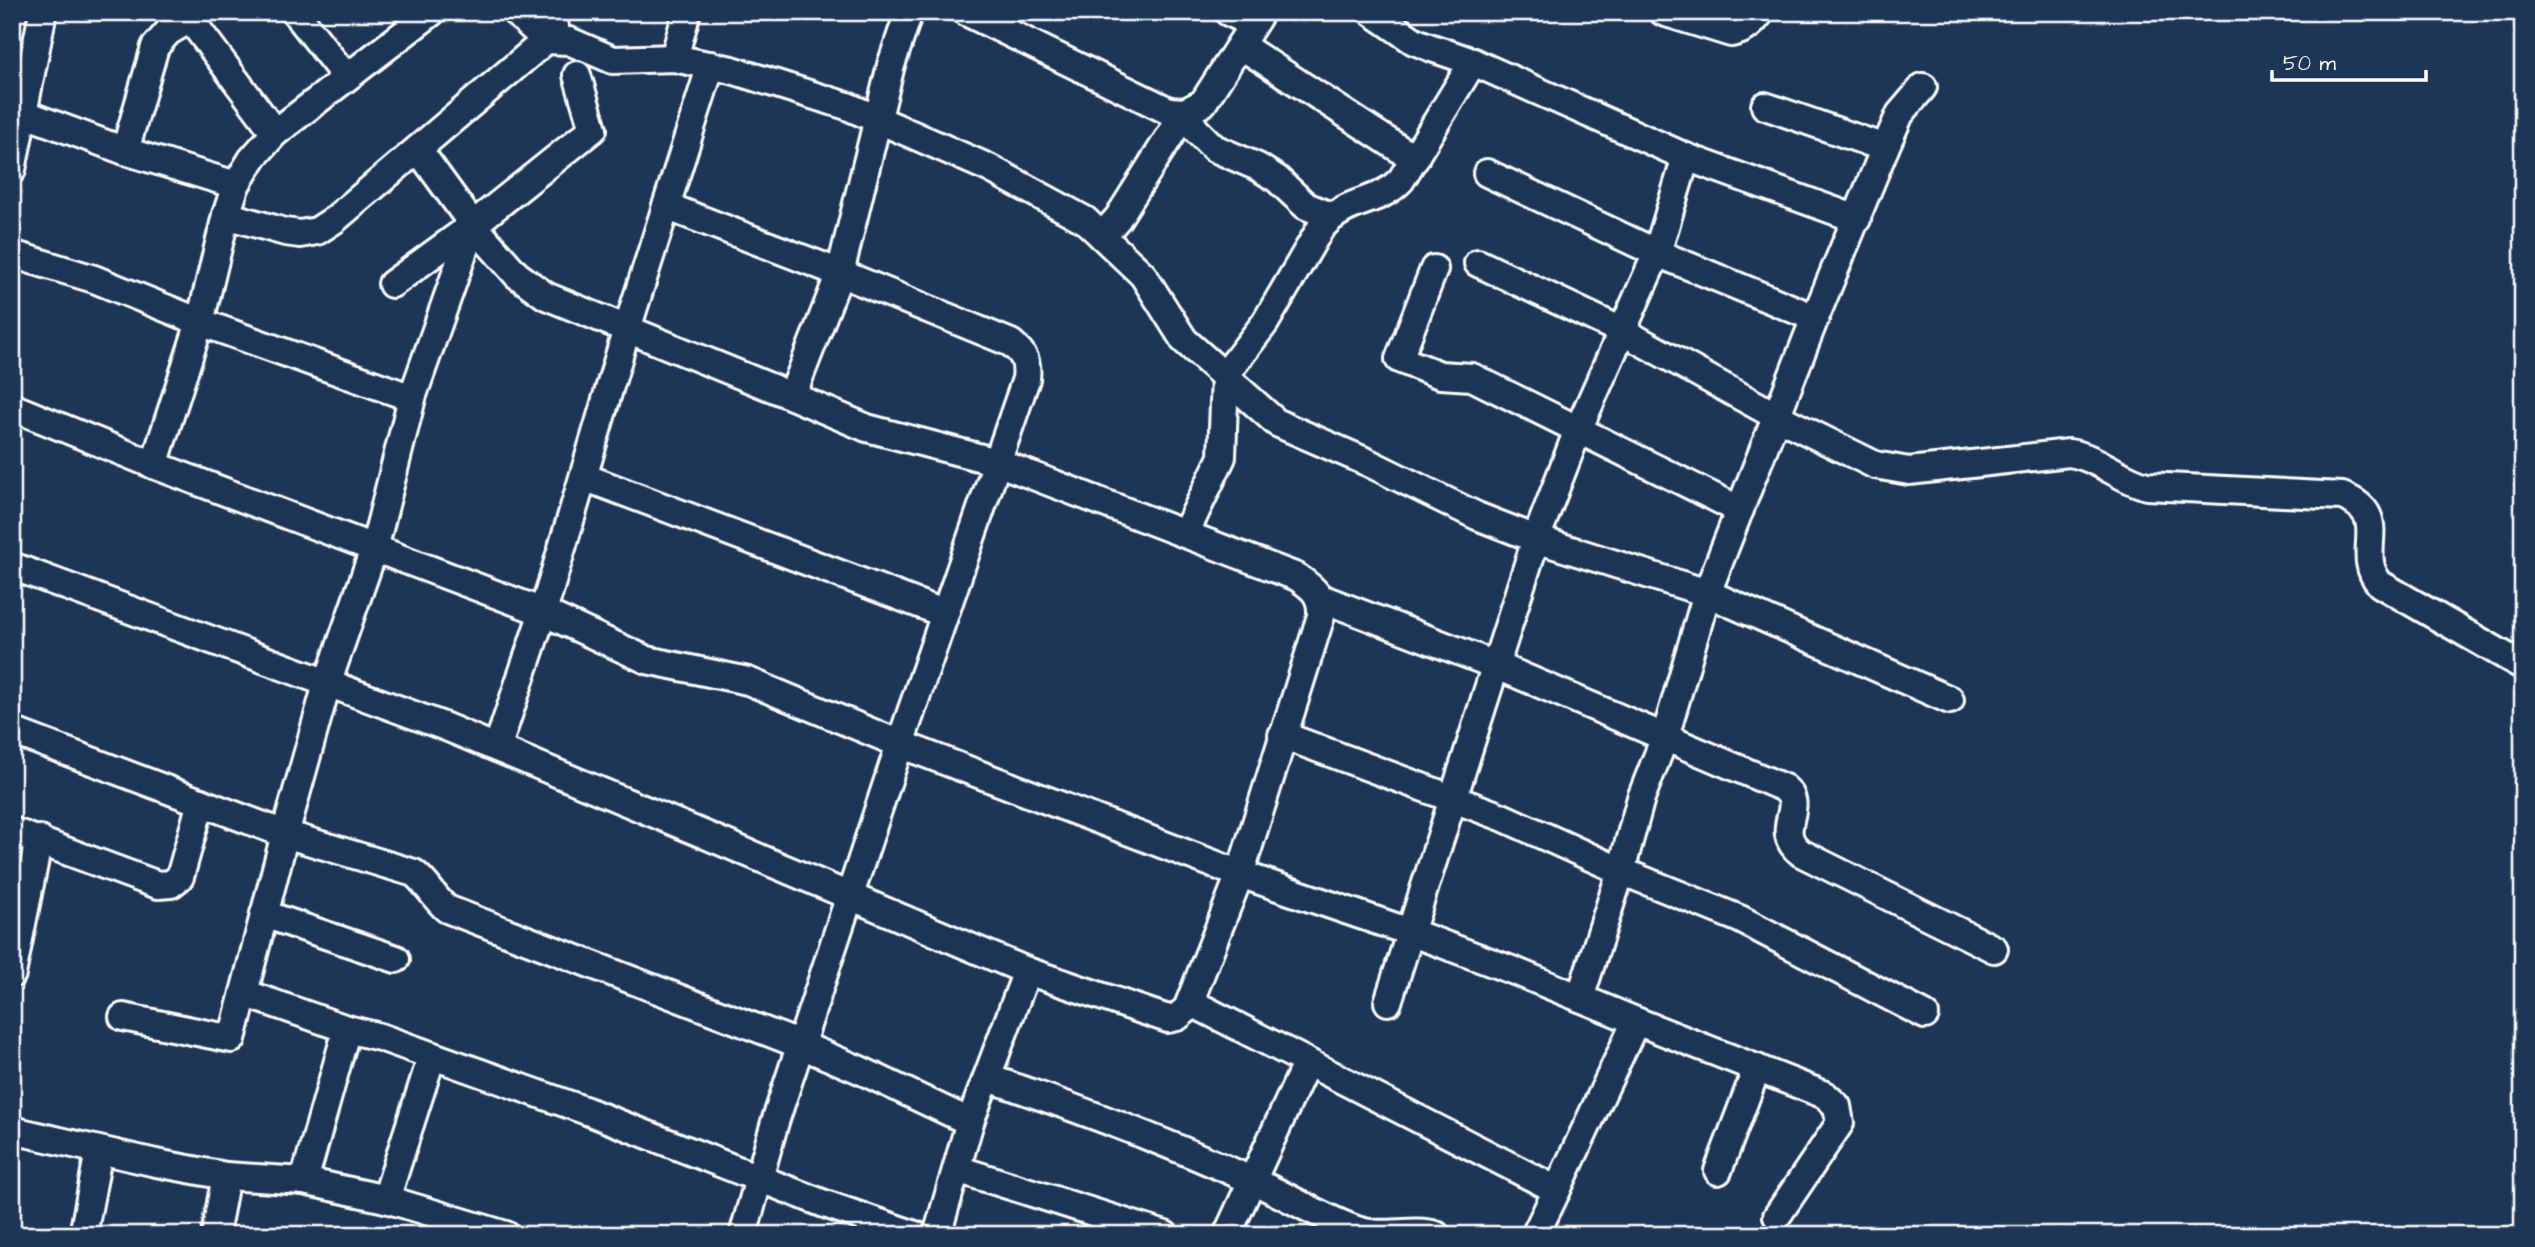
<svg xmlns="http://www.w3.org/2000/svg" width="2535" height="1247" viewBox="0 0 2535 1247" font-family="'Architects Daughter',sans-serif">
<style>
.lines{fill:none;stroke-linecap:round;stroke-linejoin:round}
.minor-casing{stroke:#fff;stroke-width:32}
.minor{stroke:#1d3557;stroke-width:26}
</style>
<rect width="100%" height="100%" fill="#1d3557"/>
<filter id="ink" filterUnits="userSpaceOnUse"><feTurbulence type="fractalNoise" baseFrequency=".0143" numOctaves="2"/><feDisplacementMap in="SourceGraphic" scale="14" xChannelSelector="R" yChannelSelector="G"/><feConvolveMatrix kernelMatrix="1 2 1 2 8 2 1 2 1" color-interpolation-filters="sRGB"/></filter>
<g filter="url(#ink)">
<g class="lines">
<defs>
<g id="minor">
<polyline points="185,12 275,133"/>
<polyline points="295,12 346,77"/>
<polyline points="515,12 546,40 569,41 613,60 674,58 732,70 847,106 989,168 1085,220 1143,275 1184,340 1277,423 1367,462 1477,516 1536,539 1707,593 1950,700"/>
<polyline points="966,12 1169,111 1185,112 1203,103 1261,12"/>
<polyline points="1228,12 1252,23"/>
<polyline points="1372,12 1414,41 1429,47 1473,62 1686,157 1857,219"/>
<path d="M1663,12l68,21c15,-3 21,-9 30,-21"/>
<polyline points="1240,45 1415,159"/>
<polyline points="674,58 687,12"/>
<polyline points="1765,106 1885,148"/>
<polyline points="12,109 125,151 236,185"/>
<polyline points="1185,112 1196,130 1214,148 1258,167 1277,179 1306,206 1331,216"/>
<polyline points="418,149 473,225 517,275 546,296 792,396 840,273 891,65 909,12"/>
<polyline points="125,151 155,47 168,32 190,19"/>
<polyline points="12,170 43,12"/>
<polyline points="1487,173 1657,253 1815,318"/>
<path d="M666,206l174,67 171,70c13,11 17,18 15,36l-126,365 -125,378 -32,113"/>
<polyline points="226,215 285,232 300,234 317,231 334,220 511,70 546,40 555,27"/>
<polyline points="1102,236 1118,218 1185,112"/>
<polyline points="12,254 94,279 200,322 412,398"/>
<path d="M1478,263l144,68 156,86 97,48 34,6 160,-18c29,4 50,26 78,33l195,10c53,20 10,56 38,88l143,82"/>
<polyline points="1434,269 1399,359 1440,375 1472,377 1740,510"/>
<polyline points="392,284 473,225 593,129 577,75"/>
<polyline points="12,407 154,465 543,612 647,660 748,681 900,744 1240,874 1410,932 1517,972 1636,1021 1825,1095 1837,1106 1840,1123 1777,1216"/>
<polyline points="154,465 200,322 226,215 236,185 252,159 275,133 432,12"/>
<polyline points="584,477 943,613"/>
<path d="M1185,534l37,-77 3,-82 40,-52 55,-94c28,-33 56,-23 81,-49l72,-118"/>
<path d="M12,566l434,161 257,107 324,137 141,48 9,-2 10,-8 53,-135 81,-258c1,-22 -7,-27 -24,-39l-300,-115 -130,-34 -75,-32"/>
<path d="M1318,597l177,68 289,123c24,19 -13,42 17,65l193,96"/>
<path d="M12,731l273,103 129,39c13,10 20,25 33,36l354,136 59,25 110,52 -33,113"/>
<polyline points="1282,735 1502,817 1621,871 1740,919 1925,1015"/>
<polyline points="497,748 543,612 627,329 711,65"/>
<polyline points="12,831 158,885 171,884 180,877 201,802"/>
<polyline points="264,914 396,959"/>
<polyline points="12,974 39,839"/>
<polyline points="244,993 347,1029 380,1037 587,1111 822,1203 915,1235"/>
<polyline points="1580,998 1621,871 1641,798 1665,737 1707,593 1815,318 1885,148 1900,114 1923,87"/>
<polyline points="1190,1002 1557,1190 1535,1235"/>
<polyline points="1388,1002 1536,539 1578,430 1657,253 1686,157"/>
<polyline points="123,1017 232,1039 285,834 327,684 374,549 412,398 473,225"/>
<path d="M988,1078c89,30 177,63 263,102 35,15 69,37 106,50 25,9 54,-2 79,5"/>
<polyline points="970,1122 1027,971"/>
<polyline points="12,1130 156,1163 226,1176 304,1181 386,1199 506,1235"/>
<polyline points="957,1169 1165,1235"/>
<polyline points="1718,1171 1757,1068"/>
<polyline points="304,1181 347,1029"/>
<polyline points="1557,1190 1636,1021"/>
<polyline points="386,1199 432,1056"/>
<polyline points="83,1235 99,1151"/>
<polyline points="215,1235 226,1176"/>
<polyline points="1227,1235 1307,1062"/>
</g>
</defs>
<use href="#minor" class="minor-casing"/>
<use href="#minor" class="minor"/>
</g>
</g>
<rect width="2535" height="1247" fill="none" stroke="#1d3557" stroke-width="42"/>
<rect x="21" y="21" width="2493" height="1205" fill="none" stroke="#fff" stroke-width="2.5" filter="url(#ink)"/>
<path d="M2272 70v10h154v-10" fill="none" stroke="#ffffff" stroke-width="3.5"/>
<text x="2283" y="70" font-size="21" fill="#ffffff" stroke="#1d3557" stroke-width="5" paint-order="stroke">50 m</text>
</svg>
